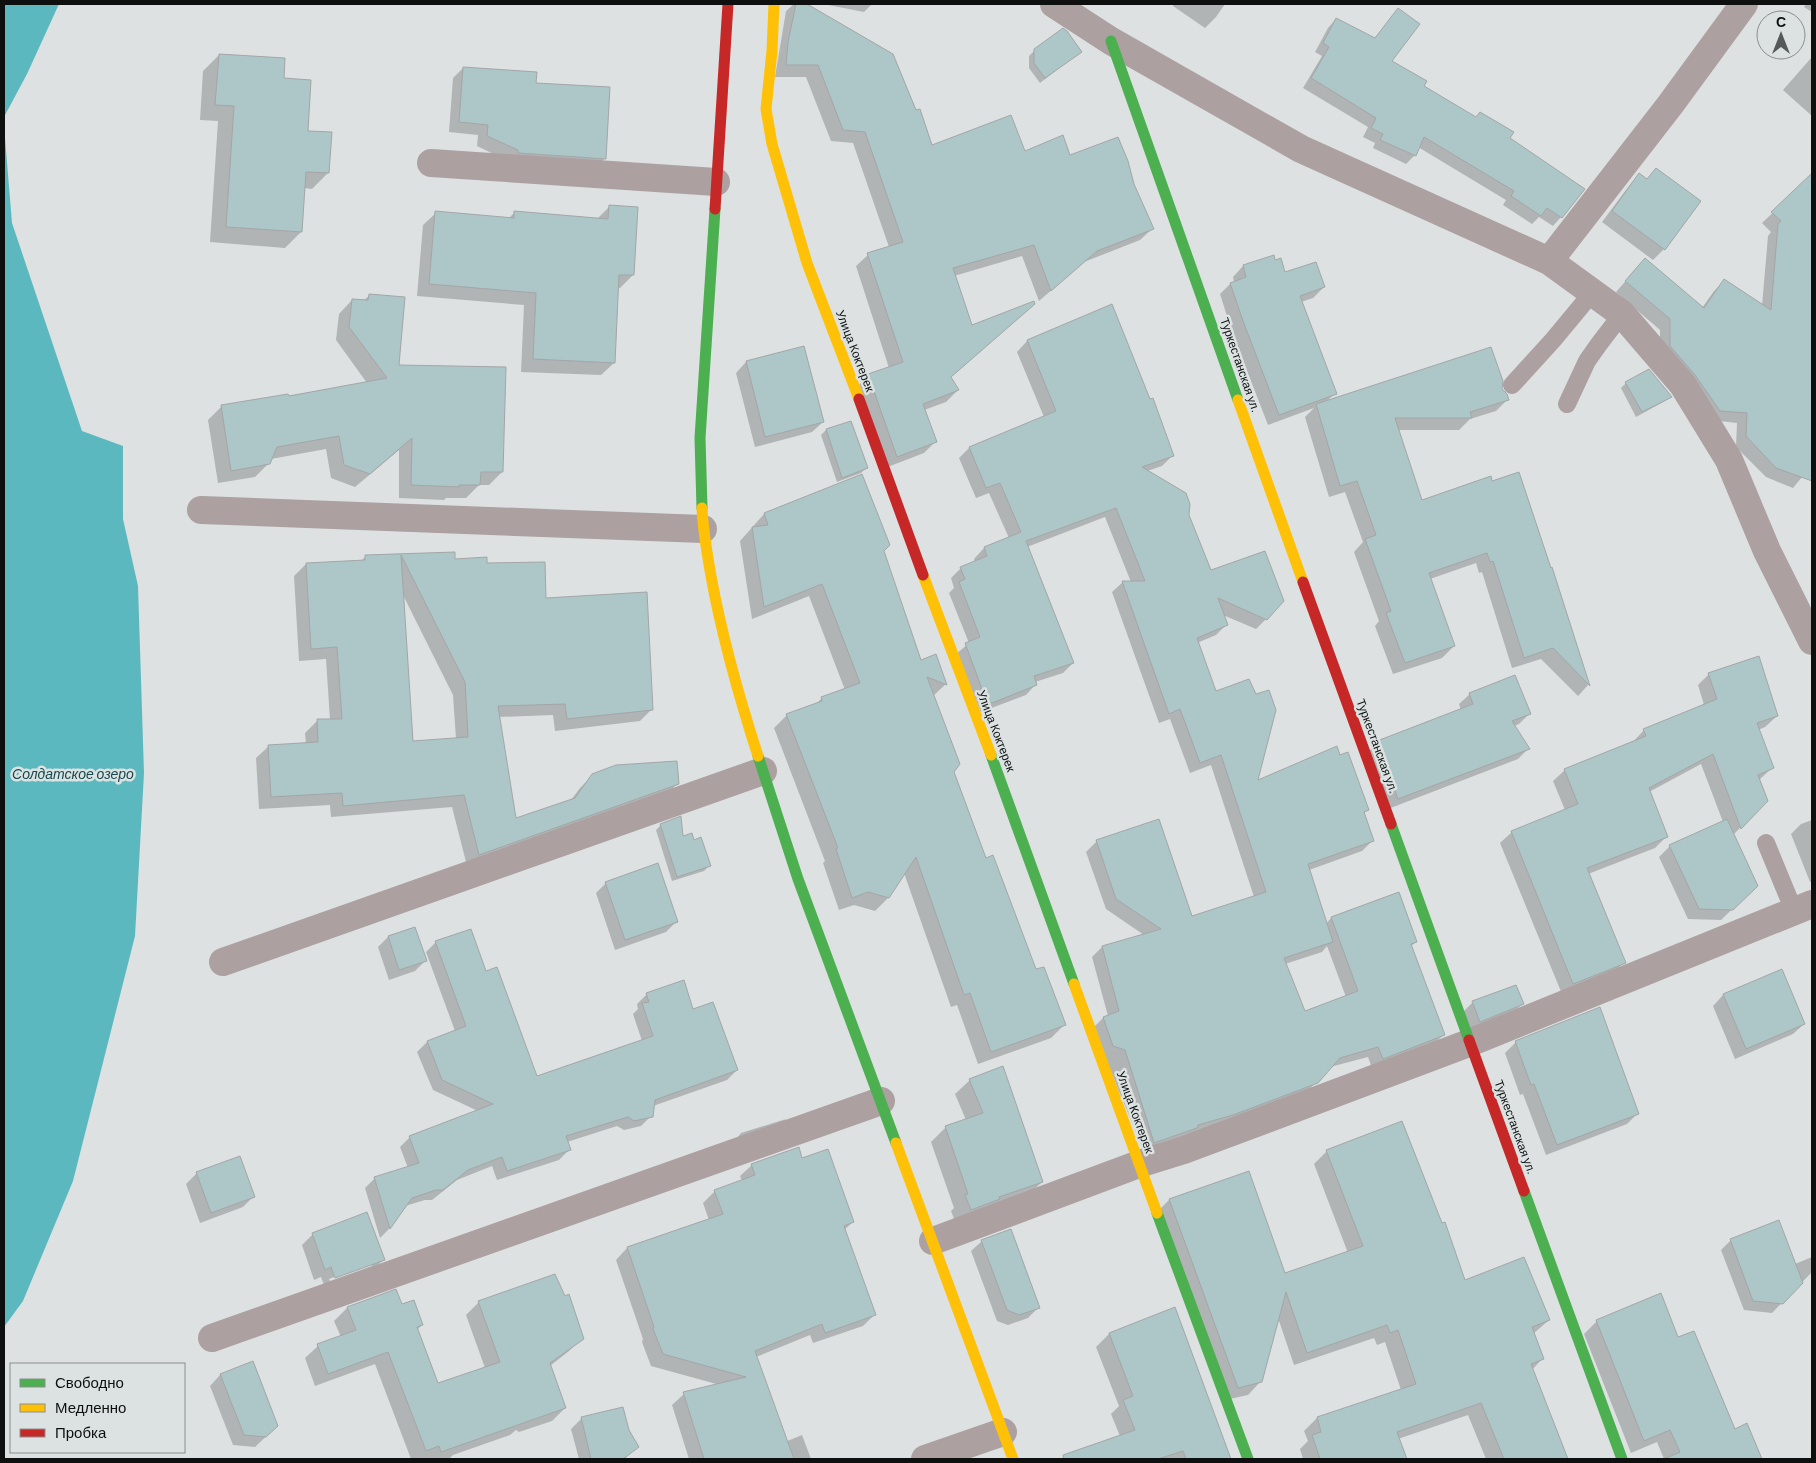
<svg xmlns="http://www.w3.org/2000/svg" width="1816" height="1463" viewBox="0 0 1816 1463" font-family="Barlow,sans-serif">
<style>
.water{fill:#5cb8bf}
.shadow{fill:#0003;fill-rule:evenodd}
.building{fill:#adc6c8;stroke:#a3a6a6;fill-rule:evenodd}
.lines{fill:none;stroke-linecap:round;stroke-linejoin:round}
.lane{stroke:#aca0a1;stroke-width:18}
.street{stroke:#aca0a1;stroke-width:28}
.fast{stroke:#4caf50;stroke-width:11}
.slow{stroke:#ffc107;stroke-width:11}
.jam{stroke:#c62828;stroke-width:11}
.labels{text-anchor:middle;stroke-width:5;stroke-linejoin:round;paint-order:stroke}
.street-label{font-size:12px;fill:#0e1010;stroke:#dce2e2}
.water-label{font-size:14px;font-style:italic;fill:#154a4e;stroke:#dce2e2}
</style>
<rect width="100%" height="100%" fill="#dde1e1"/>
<g class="water">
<polygon points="4,4 59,4 27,74 4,117"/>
<polygon points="4,126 12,223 82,431 123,446 123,519 138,586 144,773 135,936 73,1181 23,1301 4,1327"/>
</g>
<g class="shadow">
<polygon points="794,4 805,4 892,55 932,146 1070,156 1133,185 1152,229 1140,240 1084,262 1039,301 1022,256 954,276 971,326 1034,304 950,378 958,390 946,402 924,410 936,441 924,453 885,468 857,387 869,375 889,368 856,266 868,255 889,247 853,143 831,141 806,77 775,77 786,11"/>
<polygon points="823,4 872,4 864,12"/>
<polygon points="1174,4 1225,4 1216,17 1205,28 1173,6"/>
<polygon points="1806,4 1812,4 1812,12 1804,7"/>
<polygon points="1398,10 1390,62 1423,86 1508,138 1561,217 1553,226 1539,217 1532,224 1503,205 1506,200 1418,147 1415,155 1406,164 1373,148 1375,143 1363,137 1368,127 1303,88 1322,56 1315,52 1328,28 1336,19 1374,39"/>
<polygon points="1035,50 1080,52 1040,83 1029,68 1029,56"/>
<polygon points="219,55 283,80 306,132 328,173 312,189 304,188 301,232 285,248 210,242 218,121 200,120 203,71"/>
<polygon points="1812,57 1812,116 1783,90"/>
<polygon points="463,68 534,84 605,158 594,169 508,161 477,146 478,135 449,132 453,78"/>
<polygon points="1656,170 1664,249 1653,260 1602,222 1629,186 1639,175 1646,180"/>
<polygon points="1801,186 1812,198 1812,244 1802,254 1797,317 1812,324 1812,465 1793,488 1766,477 1736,447 1737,423 1710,420 1660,356 1660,330 1616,292 1645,259 1702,308 1714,291 1724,281 1762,306 1768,236 1771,232 1762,223"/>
<polygon points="609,207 633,275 620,288 617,287 614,363 601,375 521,372 524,305 417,296 423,225 436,213 508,219 515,212 597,219"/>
<polygon points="1273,257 1274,262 1285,273 1324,287 1313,298 1301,302 1335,393 1326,402 1501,389 1507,400 1496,411 1470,419 1459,430 1397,430 1421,502 1491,482 1550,569 1551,569 1588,685 1578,696 1541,659 1512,668 1482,572 1479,573 1476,563 1430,579 1454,646 1442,658 1393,674 1375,626 1379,621 1354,552 1363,542 1345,492 1329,497 1305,417 1314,408 1268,425 1232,332 1220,294 1230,284 1234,282 1233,277 1243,266"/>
<polygon points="370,295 397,366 502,472 489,485 479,485 466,498 446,498 444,500 399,498 399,450 355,487 331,478 326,449 271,459 269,463 255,477 218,483 208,420 221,407 367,383 336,340 339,314 352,300 363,301"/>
<path d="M1111,306l62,149 -11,11 -15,5 41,44 22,57 56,47 -10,10 -33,-14 4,9 -11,11 -19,8 18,50 41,89 112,28 -5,4 10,26 -11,11 -53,19 17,54 5,-6 67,-25 18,49 -6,5 33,88 -10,10 -61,23 -4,-11 -38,10 -24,26 -162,59 -51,-124 10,-10 5,-2 -16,-59 10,-10 42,-12 -38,-26 -20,-57 11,-11 94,76 63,-20 -43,-132 -21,8 -20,-54 -11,4 -47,-131 11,-10h8l-26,-65 -78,30 46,116 -10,10 -28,9 1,2 -10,11 -45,17 -26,-57 14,-12 -20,-50 5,-5 -3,-10 10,-10 14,-6 -1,-3 10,-11 25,-10 -20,-45 -13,5 -17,-40 10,-10 75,-31 -27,-65 10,-11zM1327,946l19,51 -41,16 -20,-49 37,-12z"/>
<polygon points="803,348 823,422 812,432 755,447 736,373 746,362"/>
<polygon points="1626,383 1670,397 1665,401 1636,417 1621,388"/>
<polygon points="826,430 866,468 861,473 837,482 821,435"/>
<polygon points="862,476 882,550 920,661 946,684 933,696 952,771 985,859 1036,971 1064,1025 1051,1038 978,1064 957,1005 951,1007 904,873 888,898 875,911 854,905 839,910 823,863 825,861 774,728 787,715 815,705 822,698 845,690 809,596 752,619 740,541 764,514"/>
<path d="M454,553v7l32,4 59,35 107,110 -12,12 -85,10 -2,-16 -54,2 16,103 56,-20 9,-12 13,-13 84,9 -12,12 -198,70 -15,-59 -121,10 -1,-12 -71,4 -3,-51 13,-12 37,-2 -1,-11 13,-13h12l-4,-61 -27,2 -5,-85 12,-12 55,-3 4,-4zM402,593l51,102 3,44 -44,4z"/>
<polygon points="1709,674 1777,716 1765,727 1758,730 1772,768 1759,780 1767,801 1733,835 1756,886 1721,920 1688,919 1659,857 1670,846 1723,822 1701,764 1649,792 1666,837 1655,848 1588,874 1624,962 1613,974 1562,994 1500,843 1512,832 1565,810 1553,781 1565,770 1633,742 1644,730 1704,705 1698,685"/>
<polygon points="1470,694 1529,714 1519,724 1514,726 1528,749 1518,759 1388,809 1368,752 1378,742 1461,710 1459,704"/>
<polygon points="1812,820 1812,881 1810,882 1791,834 1801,824"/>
<polygon points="661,825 682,838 694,841 709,866 704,871 672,881 656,830"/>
<polygon points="606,883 677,921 666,932 615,950 596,893"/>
<polygon points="388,937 425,961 415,971 389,980 378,947"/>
<polygon points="436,942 485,973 536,1078 642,1041 633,1014 638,1009 637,1004 647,994 692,1010 737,1070 727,1080 653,1106 651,1116 641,1126 624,1130 617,1126 567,1142 569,1150 559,1160 497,1180 492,1166 457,1180 432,1200 425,1200 405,1206 389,1229 380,1238 365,1188 375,1178 408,1168 400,1147 410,1137 478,1111 433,1090 417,1052 427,1042 455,1031 426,952"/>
<polygon points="1781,971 1804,1024 1793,1034 1735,1059 1713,1006 1723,995"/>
<polygon points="1473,1002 1522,1004 1512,1014 1469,1032 1462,1013"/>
<polygon points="1516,1042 1637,1114 1627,1124 1546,1155 1523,1094 1520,1095 1505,1053"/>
<polygon points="970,1080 1042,1182 1027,1196 956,1224 951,1211 954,1208 931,1142 946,1127 966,1120 955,1094"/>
<polygon points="786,1119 784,1121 737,1138 741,1133"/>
<polygon points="1327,1151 1465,1282 1549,1320 1533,1334 1543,1358 1532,1370 1567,1459 1486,1459 1468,1415 1398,1439 1406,1459 1303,1459 1300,1449 1308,1441 1304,1431 1317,1418 1401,1390 1385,1342 1377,1345 1374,1338 1294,1365 1278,1318 1261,1381 1248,1395 1225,1400 1156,1213 1169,1200 1248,1172 1284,1275 1348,1253 1314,1164"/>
<polygon points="239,1157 254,1196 243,1207 200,1223 186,1184 196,1174"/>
<polygon points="801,1160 853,1222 844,1230 875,1314 863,1326 813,1343 810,1335 756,1357 768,1449 802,1435 811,1459 689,1459 672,1405 684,1394 720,1385 651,1366 642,1342 643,1339 616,1260 627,1248 709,1220 703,1203 715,1191 742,1181 740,1176 752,1165"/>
<path d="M366,1214l17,46 -10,10 -48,18 -4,-11 -7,3 -12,-35 10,-10zM372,1263v3l-42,15 -1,-2z"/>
<polygon points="1778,1222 1795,1264 1812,1257 1812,1272 1772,1313 1744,1310 1721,1250 1730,1241"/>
<polygon points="982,1241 1039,1307 1028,1318 1008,1325 997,1321 971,1251"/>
<polygon points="395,1291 401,1306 422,1325 417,1330 438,1385 485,1368 466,1315 479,1302 564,1297 582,1338 569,1351 550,1366 565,1408 552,1421 519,1432 516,1430 510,1435 453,1455 449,1459 411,1459 375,1364 315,1386 305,1358 318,1346 341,1337 334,1321 347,1308"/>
<polygon points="1175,1309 1230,1459 1061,1459 1065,1455 1120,1436 1111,1414 1119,1406 1096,1347 1109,1334"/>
<polygon points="1597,1321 1678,1339 1734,1430 1746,1425 1761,1459 1664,1459 1657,1442 1631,1453 1584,1334"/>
<polygon points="253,1363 277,1426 255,1447 233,1445 210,1386 220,1375"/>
<polygon points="582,1418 628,1430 636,1445 625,1459 579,1459 571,1429"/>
</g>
<g class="building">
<polygon points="796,4 807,4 893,54 916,110 920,109 932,145 1011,115 1025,151 1063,135 1070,155 1118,137 1128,161 1134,184 1154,229 1097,251 1051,291 1034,245 953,268 972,325 1034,301 1035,304 951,377 959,390 923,404 937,442 897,457 868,374 903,362 867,253 903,242 865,132 843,130 818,65 786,65 788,42"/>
<polygon points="1398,8 1420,24 1392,61 1427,81 1424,86 1476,117 1480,112 1514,132 1510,138 1585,189 1562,218 1547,208 1541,216 1511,196 1514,191 1424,137 1416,156 1380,140 1383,134 1371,128 1376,118 1311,78 1329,47 1323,43 1336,18 1375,38"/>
<polygon points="1063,28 1067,31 1082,52 1045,78 1034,63 1034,49"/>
<polygon points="219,54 285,58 284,78 311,80 308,131 332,132 329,173 306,172 302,232 226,227 234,106 215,105"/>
<polygon points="463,67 537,72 536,83 610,87 606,159 518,153 518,150 487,136 488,125 459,122"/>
<polygon points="1656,168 1701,201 1665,250 1612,211 1639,173 1647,179"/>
<polygon points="1812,173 1812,481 1776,468 1746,436 1747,413 1720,411 1695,375 1670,346 1670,319 1625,281 1645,258 1704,308 1724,279 1771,310 1778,224 1781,221 1771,212"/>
<polygon points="609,205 638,207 634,275 619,275 615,363 533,359 536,293 429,284 435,211 514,218 514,211 608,219"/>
<polygon points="1274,255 1275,260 1281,258 1285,272 1316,262 1325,287 1300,296 1337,394 1279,415 1243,321 1230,283 1246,277 1243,265"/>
<polygon points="369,294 405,297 399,365 506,367 503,472 481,472 480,485 459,485 459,487 411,485 412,438 370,474 344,465 339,436 277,447 270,464 231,471 221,405 288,394 289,396 387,378 349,327 352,299 368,300"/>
<polygon points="1112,304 1150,399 1153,398 1174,456 1142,467 1186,493 1190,504 1189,515 1211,570 1265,551 1284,601 1267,620 1218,598 1228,625 1197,638 1216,691 1249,679 1256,694 1269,690 1276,710 1258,780 1337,746 1340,755 1348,752 1369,810 1364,812 1374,841 1308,864 1333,942 1284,958 1305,1011 1358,991 1331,917 1399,892 1417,942 1411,944 1445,1035 1383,1059 1378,1047 1340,1058 1318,1083 1233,1115 1198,1125 1197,1128 1154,1143 1125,1050 1113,1046 1103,1017 1119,1011 1102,946 1161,929 1116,899 1096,840 1159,819 1192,916 1266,892 1221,755 1200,763 1180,709 1169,714 1122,581 1145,581 1116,508 1026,541 1074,663 1034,676 1037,685 992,703 986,700 965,643 980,637 959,582 965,579 960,567 987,556 984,547 1021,532 1000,483 986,488 969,447 1056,411 1027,340"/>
<polygon points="804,346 824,422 765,437 746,361"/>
<polygon points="1491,347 1503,381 1502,389 1507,394 1509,400 1470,412 1472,418 1395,418 1422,500 1491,476 1492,481 1519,472 1551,568 1552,567 1590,686 1553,648 1524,658 1493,561 1490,562 1487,553 1429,573 1455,646 1405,663 1386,613 1391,611 1365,539 1376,535 1357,481 1340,486 1316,404"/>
<polygon points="1649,369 1672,397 1642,412 1625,382"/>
<polygon points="851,421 868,468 842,478 826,429"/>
<polygon points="862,474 890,545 884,551 921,660 936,654 947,685 927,677 960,764 954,772 986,858 993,855 1036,969 1044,967 1066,1025 991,1052 970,993 964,995 916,857 889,898 868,892 852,898 836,849 838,848 786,714 822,701 821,697 860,683 822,584 764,607 752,527 768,525 764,513"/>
<path d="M455,552v7l32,-2v6l58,-1 1,36 101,-6 6,118 -86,9 -2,-15 -67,2 18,112 59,-20 17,-24 24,-9 61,-4 2,23 -200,71 -15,-60 -121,11 -1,-13 -71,4 -3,-52 50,-3 -1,-23h25l-5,-72 -26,2 -5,-86 59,-3v-5zM401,555l64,127 3,55 -55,4z"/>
<polygon points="1759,656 1778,716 1757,723 1774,768 1758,775 1768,801 1741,829 1713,754 1649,788 1668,837 1587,868 1626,963 1573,984 1511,831 1578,804 1564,769 1646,736 1643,729 1717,699 1708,673"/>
<polygon points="1515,675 1531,714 1512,721 1530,749 1398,799 1377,741 1473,704 1469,693"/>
<polygon points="681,816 683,836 692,833 694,840 701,837 711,866 677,877 660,824"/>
<polygon points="1727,819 1758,886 1733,910 1699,909 1669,845"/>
<polygon points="658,863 678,922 625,940 605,882"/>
<polygon points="415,927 427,961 399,970 388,936"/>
<polygon points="471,929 486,971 497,967 537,1076 653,1036 642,1003 649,1002 646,993 684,980 693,1009 713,1002 738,1070 655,1100 653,1117 634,1121 628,1117 566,1136 571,1150 507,1171 502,1157 468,1170 443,1190 436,1190 412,1198 390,1229 374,1177 419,1163 409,1136 493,1104 442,1080 427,1041 466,1026 435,941"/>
<polygon points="1782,969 1805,1024 1746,1049 1723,994"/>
<polygon points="1516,985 1524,1004 1480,1022 1472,1001"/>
<polygon points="1600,1007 1639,1114 1557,1145 1534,1084 1531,1085 1515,1041"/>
<polygon points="1003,1066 1043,1182 999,1197 1000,1199 971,1210 965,1195 968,1194 945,1126 983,1113 969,1079"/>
<polygon points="1402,1121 1442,1223 1445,1222 1465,1280 1524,1257 1550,1320 1532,1327 1544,1359 1531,1364 1568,1459 1504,1459 1481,1403 1397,1432 1407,1459 1320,1459 1312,1435 1321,1432 1317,1417 1416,1384 1398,1330 1390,1333 1387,1325 1307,1353 1286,1292 1262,1382 1238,1388 1169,1199 1249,1171 1285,1273 1363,1246 1326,1150"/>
<polygon points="799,1147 802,1158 828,1149 854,1222 844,1226 876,1315 825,1333 822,1324 755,1351 794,1459 704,1459 683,1392 746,1377 663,1354 653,1329 654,1327 627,1247 723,1214 714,1190 755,1175 751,1164"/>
<polygon points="240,1156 255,1197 211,1213 196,1172"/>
<polygon points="367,1212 385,1260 335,1278 331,1267 325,1270 312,1233"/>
<polygon points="1779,1220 1803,1283 1783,1304 1753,1301 1730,1239"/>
<polygon points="1011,1229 1040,1308 1019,1315 1007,1310 981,1240"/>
<polygon points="555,1274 565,1296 569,1294 584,1339 550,1363 566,1408 441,1452 439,1446 426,1451 388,1352 328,1374 317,1344 356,1330 347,1307 396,1289 402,1304 414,1300 423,1325 417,1327 438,1383 500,1362 478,1301"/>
<polygon points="1661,1293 1678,1337 1694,1331 1735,1429 1747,1423 1762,1459 1664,1459 1680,1452 1670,1430 1644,1441 1596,1320"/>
<polygon points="1175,1307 1231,1459 1186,1459 1183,1451 1158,1459 1064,1459 1063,1455 1135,1430 1123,1400 1133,1396 1109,1333"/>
<polygon points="253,1361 278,1426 266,1437 244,1435 220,1374"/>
<polygon points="623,1407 629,1430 639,1447 623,1459 591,1459 581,1417"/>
</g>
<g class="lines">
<g class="lane">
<polyline points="1512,385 1553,340 1592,293"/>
<polyline points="1567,404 1587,361 1599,344 1622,314"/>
<polyline points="1766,843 1794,911"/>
</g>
<g class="street">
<polyline points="1054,4 1111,41 1301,149 1549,261 1622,314 1683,385 1729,460 1767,551 1812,641"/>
<polyline points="431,163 716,182"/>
<polyline points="1549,261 1670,105 1744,4"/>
<polyline points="201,510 703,529"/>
<polyline points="223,962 763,771"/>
<polyline points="933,1241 1139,1164 1184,1150 1469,1043 1812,904"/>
<polyline points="212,1338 881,1101"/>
<polyline points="925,1459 1003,1432"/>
</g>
<g class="fast">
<polyline points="1111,41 1238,400"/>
<polyline points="702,508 700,438 715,209"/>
<polyline points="991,755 1074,984"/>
<polyline points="758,756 798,879 896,1143"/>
<polyline points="1391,824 1469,1040"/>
<polyline points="1524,1191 1622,1459"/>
<polyline points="1157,1213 1248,1459"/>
</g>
<g class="slow">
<polyline points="774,4 772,51 766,109 772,144 807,263 859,399"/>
<polyline points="1238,400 1303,582"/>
<path d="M702,508c1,23 5,45 9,68 11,61 28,121 47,180"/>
<polyline points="923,575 991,755"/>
<polyline points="1074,984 1157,1213"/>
<polyline points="896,1143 1013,1459"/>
</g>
<g class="jam">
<polyline points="715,209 728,4"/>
<polyline points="859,399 923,575"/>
<polyline points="1303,582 1391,824"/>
<polyline points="1469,1040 1524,1191"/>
</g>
</g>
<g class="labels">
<g class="street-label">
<text transform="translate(855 351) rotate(69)" y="4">Улица Коктерек</text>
<text transform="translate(1240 365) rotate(71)" y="4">Туркестанская ул.</text>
<text transform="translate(996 731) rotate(69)" y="4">Улица Коктерек</text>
<text transform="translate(1377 746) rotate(70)" y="4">Туркестанская ул.</text>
<text transform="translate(1135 1112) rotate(70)" y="4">Улица Коктерек</text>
<text transform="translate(1515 1127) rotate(70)" y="4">Туркестанская ул.</text>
</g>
<g class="water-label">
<text x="73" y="779">Солдатское озеро</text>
</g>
</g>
<rect width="1816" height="1463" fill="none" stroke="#0e1010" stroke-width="10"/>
<rect x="10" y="1363" width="175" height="90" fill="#dce2e2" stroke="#8a8e8e"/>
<rect x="20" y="1379" width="25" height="8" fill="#4caf50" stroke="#8a8e8e"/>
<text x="55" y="1388" font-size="15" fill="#0e1010">Свободно</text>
<rect x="20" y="1404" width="25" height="8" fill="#ffc107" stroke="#8a8e8e"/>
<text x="55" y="1413" font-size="15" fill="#0e1010">Медленно</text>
<rect x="20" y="1429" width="25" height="8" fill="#c62828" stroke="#8a8e8e"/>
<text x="55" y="1438" font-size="15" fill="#0e1010">Пробка</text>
<g transform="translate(1781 35)"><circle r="24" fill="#dce2e2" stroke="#8a8e8e"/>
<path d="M0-4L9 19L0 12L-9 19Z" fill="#565959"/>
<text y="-8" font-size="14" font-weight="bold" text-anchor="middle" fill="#0e1010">С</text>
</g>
</svg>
